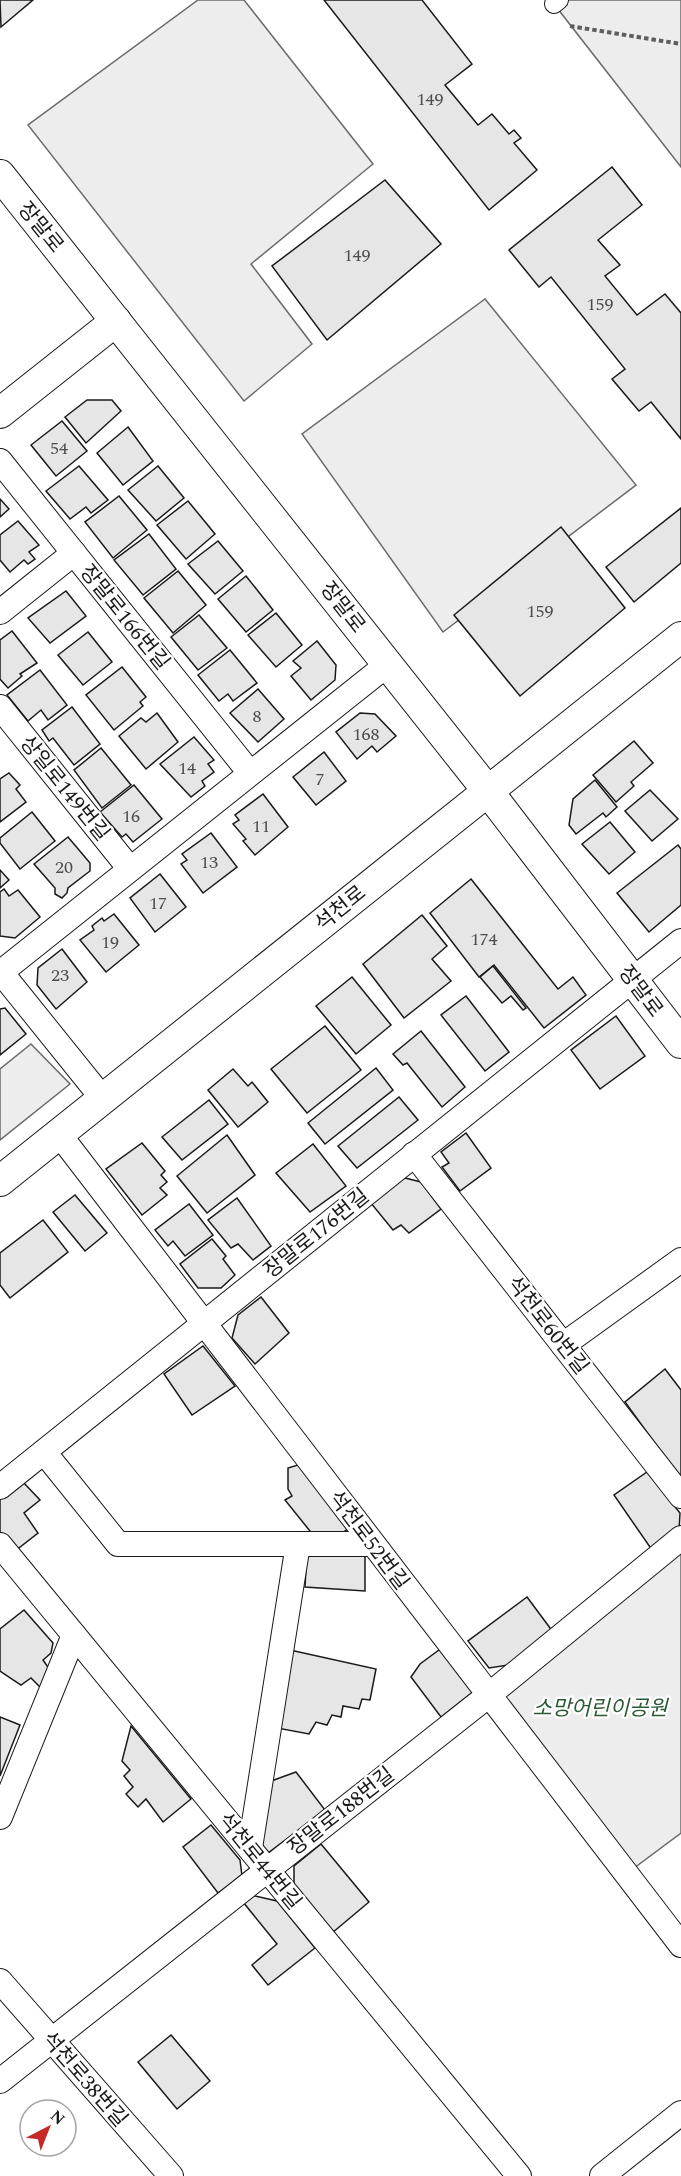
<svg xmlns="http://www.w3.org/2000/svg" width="681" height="2176" viewBox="0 0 681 2176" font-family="Spectral,'Noto Sans KR',serif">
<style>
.green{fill:#ededed;stroke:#6a6a6a;stroke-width:1.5}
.building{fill:#e6e6e6;stroke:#1a1a1a;stroke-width:1.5}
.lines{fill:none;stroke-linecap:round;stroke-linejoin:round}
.pedestrian-casing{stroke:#1a1a1a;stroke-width:20}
.minor-casing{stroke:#1a1a1a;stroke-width:26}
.tertiary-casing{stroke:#1a1a1a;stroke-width:32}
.path{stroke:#5f5f5f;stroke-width:4;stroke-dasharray:4.5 3;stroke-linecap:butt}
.pedestrian{stroke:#fff;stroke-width:18}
.minor{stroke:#fff;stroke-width:24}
.tertiary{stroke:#fff;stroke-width:30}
.labels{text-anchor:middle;stroke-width:4.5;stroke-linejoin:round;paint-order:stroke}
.number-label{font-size:18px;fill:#4d4d4d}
.street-label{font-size:21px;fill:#1a1a1a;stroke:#fff}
.park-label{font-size:21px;font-style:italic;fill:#2b5a34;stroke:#fff}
</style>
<rect width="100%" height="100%" fill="#fff"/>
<g class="green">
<polygon points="198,0 244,0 373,164 251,264 312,344 244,401 28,125"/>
<polygon points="559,0 681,0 681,167 554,4"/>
<polygon points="485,299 636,485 443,632 302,434"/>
<polygon points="31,1044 70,1084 0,1140 0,1069"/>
<polygon points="681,1538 681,1833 626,1874 489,1695"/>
</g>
<g class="building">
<polygon points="0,0 33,0 1,27"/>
<polygon points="324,0 422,0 472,64 445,85 478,125 492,114 509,134 514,130 521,138 514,143 537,170 489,210"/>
<polygon points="612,167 642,205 598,240 620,265 605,276 637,315 665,294 681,313 681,439 651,402 639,411 612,379 625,369 551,277 539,287 509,250"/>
<polygon points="385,180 441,244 327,340 272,266"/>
<polygon points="87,400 112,400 121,411 86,443 65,417"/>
<polygon points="62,421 87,451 56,476 31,445"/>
<polygon points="128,427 153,461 123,485 97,453"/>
<polygon points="79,466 108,500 91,513 86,507 70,519 46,491"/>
<polygon points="158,466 184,498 156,521 128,490"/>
<polygon points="119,496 147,530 113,558 85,522"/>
<polygon points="0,499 9,509 0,517"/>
<polygon points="188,501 215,534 186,559 157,525"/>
<polygon points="681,508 681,563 634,602 606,567"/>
<polygon points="18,521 39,545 29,552 35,559 28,564 24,560 10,572 0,560 0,535"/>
<polygon points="561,527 625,608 520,696 454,615"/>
<polygon points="149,534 176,569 143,595 114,560"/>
<polygon points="218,541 243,571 215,594 188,564"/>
<polygon points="178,571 206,605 173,633 144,598"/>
<polygon points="246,576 273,610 246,632 218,599"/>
<polygon points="66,591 86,616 50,643 28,618"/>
<polygon points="276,613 302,645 276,667 248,635"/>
<polygon points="199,615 227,648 198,670 171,637"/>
<polygon points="12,631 37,663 20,674 22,676 8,688 0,679 0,640"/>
<polygon points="88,632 112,662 83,685 58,655"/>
<polygon points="317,641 336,665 335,680 311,700 291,676 301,668 293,661"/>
<polygon points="230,650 257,683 233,701 228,694 219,701 198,675"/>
<polygon points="122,667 146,697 140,702 143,706 114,730 86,695"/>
<polygon points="40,670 67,705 48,720 41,710 28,721 7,695"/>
<polygon points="258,689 284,719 258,742 230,713"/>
<polygon points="72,707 100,744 74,765 53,738 49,741 42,730"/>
<polygon points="157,713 178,742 146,769 119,736 141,718 146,722"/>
<polygon points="360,713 375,714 396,736 377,752 372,746 357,759 336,732"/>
<polygon points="194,737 214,760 208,764 214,772 202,781 205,786 191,797 160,764"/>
<polygon points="634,741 653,763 631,782 634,786 616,802 593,775"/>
<polygon points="101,748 131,785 102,808 74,770"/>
<polygon points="324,752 346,781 316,805 293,777"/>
<polygon points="9,773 20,785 16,789 26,802 0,822 0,779"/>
<polygon points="595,780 617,807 606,817 603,813 576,834 569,825 573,799"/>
<polygon points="134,785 162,819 133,842 126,834 122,837 100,812"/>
<polygon points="650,790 678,819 652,841 625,811"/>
<polygon points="263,794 288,827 255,855 243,841 246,839 233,824 239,820 235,815"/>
<polygon points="32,812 55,841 20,869 0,843 0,838"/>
<polygon points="610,822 635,852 609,874 582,844"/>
<polygon points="211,833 237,867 203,893 181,864 187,860 182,854"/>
<polygon points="68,837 90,863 90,871 68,888 67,893 62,898 55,894 55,888 34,864"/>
<polygon points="678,845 681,849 681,905 649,932 617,893"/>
<polygon points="0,870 9,880 0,888"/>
<polygon points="160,874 186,907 155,932 130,898"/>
<polygon points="471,879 558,989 573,977 586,995 544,1028 494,965 479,977 430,913"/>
<polygon points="4,889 9,896 18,890 40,917 15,938 0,936 0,892"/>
<polygon points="114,914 139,945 106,972 80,940 94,930 92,926 102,918 104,921"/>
<polygon points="422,915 447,946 432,959 451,981 404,1018 363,964"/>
<polygon points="62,949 87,982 56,1009 37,985 38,968"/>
<polygon points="493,966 526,1008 523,1010 511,996 502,1003 480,977"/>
<polygon points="352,977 391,1025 356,1054 316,1006"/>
<polygon points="466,996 509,1052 485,1071 441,1015"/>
<polygon points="5,1008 26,1034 0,1055 0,1009"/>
<polygon points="616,1016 645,1056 600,1089 571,1050"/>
<polygon points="325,1026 361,1070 307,1113 271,1069"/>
<polygon points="421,1031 465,1087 442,1107 407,1063 403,1065 393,1054"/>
<polygon points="376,1068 393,1090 325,1144 308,1123"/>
<polygon points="233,1069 248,1086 252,1082 268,1102 238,1127 208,1090"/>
<polygon points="399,1097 418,1120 357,1168 338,1146"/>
<polygon points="209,1100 228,1124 182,1160 162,1137"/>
<polygon points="466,1133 491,1168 460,1191 442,1167 449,1163 441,1152"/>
<polygon points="227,1135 255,1175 207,1213 177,1176"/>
<polygon points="142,1143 165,1171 161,1175 167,1182 160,1188 167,1195 142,1215 106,1169"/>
<polygon points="313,1144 346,1186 310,1212 276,1173"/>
<polygon points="405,1178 421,1182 441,1209 409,1233 401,1225 393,1230 370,1202"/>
<polygon points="75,1195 107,1233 85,1251 53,1212"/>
<polygon points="237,1198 271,1246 253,1260 238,1244 231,1248 208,1220"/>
<polygon points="189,1204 213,1235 185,1256 173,1241 168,1246 155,1230"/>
<polygon points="43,1220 68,1252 10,1298 0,1285 0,1253"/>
<polygon points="212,1239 226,1256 223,1259 235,1275 221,1288 198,1288 180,1264"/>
<polygon points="261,1297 289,1333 255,1364 232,1338 238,1315"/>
<polygon points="203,1346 235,1386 192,1415 164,1374"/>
<polygon points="665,1369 681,1390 681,1479 625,1402"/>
<polygon points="301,1464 352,1526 336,1537 314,1536 285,1500 292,1496 288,1489 288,1468"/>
<polygon points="647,1472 680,1513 679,1531 652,1550 614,1495"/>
<polygon points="22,1481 40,1500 24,1513 38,1533 15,1551 0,1533 0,1499"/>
<polygon points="307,1549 365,1555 365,1591 305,1587"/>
<polygon points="527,1597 553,1632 515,1664 489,1668 468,1641"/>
<polygon points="24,1610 53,1643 51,1653 43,1660 50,1670 45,1675 48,1680 40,1687 31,1678 21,1685 0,1671 0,1629"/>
<polygon points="443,1647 474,1691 441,1717 411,1677 420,1664"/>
<polygon points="290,1650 376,1669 370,1700 362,1699 359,1709 343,1706 341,1717 332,1715 327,1725 316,1722 309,1734 277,1728"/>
<polygon points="0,1717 20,1725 0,1776"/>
<polygon points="131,1726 191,1799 163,1822 146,1799 138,1807 126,1794 133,1787 124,1776 130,1770 122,1761"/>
<polygon points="296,1772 325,1810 268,1853 259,1843 270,1775 274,1780"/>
<polygon points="211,1825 240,1860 242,1876 218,1893 183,1847"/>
<polygon points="321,1844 369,1902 332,1933 294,1886 294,1866"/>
<polygon points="251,1895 277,1901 315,1948 268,1985 252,1965 277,1944 243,1902"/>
<polygon points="171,2035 210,2081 177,2109 138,2062"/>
</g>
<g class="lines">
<defs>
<polyline id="pedestrian" points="554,4 559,0"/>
<g id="minor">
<polyline points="0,461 250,773"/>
<polyline points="0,612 74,553"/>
<polyline points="0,707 130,869"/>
<polyline points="0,971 103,1099"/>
<polyline points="0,973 388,664"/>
<polyline points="59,1134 681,1945"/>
<polyline points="414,1154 681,1496"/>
<polyline points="563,1345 681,1260"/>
<polyline points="44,1452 118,1544 372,1544"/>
<polyline points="0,1487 681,941"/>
<polyline points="0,1545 519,2176"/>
<polyline points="0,1817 74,1635"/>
<polyline points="250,1848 298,1544"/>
<polyline points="0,1981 171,2176"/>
<polyline points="0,2081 489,1695 681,1538"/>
<polyline points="602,2176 681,2113"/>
</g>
<g id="tertiary">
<polyline points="0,175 487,790 681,1043"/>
<polyline points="0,413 116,321"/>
<polyline points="0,1181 681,637"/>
</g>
</defs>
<use href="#pedestrian" class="pedestrian-casing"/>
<use href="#minor" class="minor-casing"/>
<use href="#tertiary" class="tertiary-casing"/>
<polyline class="path" points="570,26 681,44"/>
<use href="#pedestrian" class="pedestrian"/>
<use href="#minor" class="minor"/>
<use href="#tertiary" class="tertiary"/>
</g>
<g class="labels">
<g class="number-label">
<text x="430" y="105">149</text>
<text x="357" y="261">149</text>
<text x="600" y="310">159</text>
<text x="59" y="454">54</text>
<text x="540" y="617">159</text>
<text x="257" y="722">8</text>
<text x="366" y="740">168</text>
<text x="187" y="774">14</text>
<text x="320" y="785">7</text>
<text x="131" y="822">16</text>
<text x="261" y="832">11</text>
<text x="209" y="868">13</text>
<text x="64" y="873">20</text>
<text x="158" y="909">17</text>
<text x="484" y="945">174</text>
<text x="110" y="948">19</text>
<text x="60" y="981">23</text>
</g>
<g class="street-label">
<text transform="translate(41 227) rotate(51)" y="7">장말로</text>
<text transform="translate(343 607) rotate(52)" y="7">장말로</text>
<text transform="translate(125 617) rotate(51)" y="7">장말로166번길</text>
<text transform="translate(65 788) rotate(51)" y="7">상일로149번길</text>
<text transform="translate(340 908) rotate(-39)" y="7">석천로</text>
<text transform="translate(641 991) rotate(53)" y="7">장말로</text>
<text transform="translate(316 1233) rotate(-39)" y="7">장말로176번길</text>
<text transform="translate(548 1325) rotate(52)" y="7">석천로60번길</text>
<text transform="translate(369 1540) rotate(53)" y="7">석천로52번길</text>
<text transform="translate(341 1811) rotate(-38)" y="7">장말로188번길</text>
<text transform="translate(260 1861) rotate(51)" y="7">석천로44번길</text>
<text transform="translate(85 2079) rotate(49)" y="7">석천로38번길</text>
</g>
<g class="park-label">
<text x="600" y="1715">소망어린이공원</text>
</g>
</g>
<g transform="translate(48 2128) rotate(42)"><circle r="28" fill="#ffffff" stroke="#a3a3a3" stroke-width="1.5"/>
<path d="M0-4.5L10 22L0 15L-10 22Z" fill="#c62828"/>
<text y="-9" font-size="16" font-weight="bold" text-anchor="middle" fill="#1a1a1a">N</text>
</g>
</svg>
